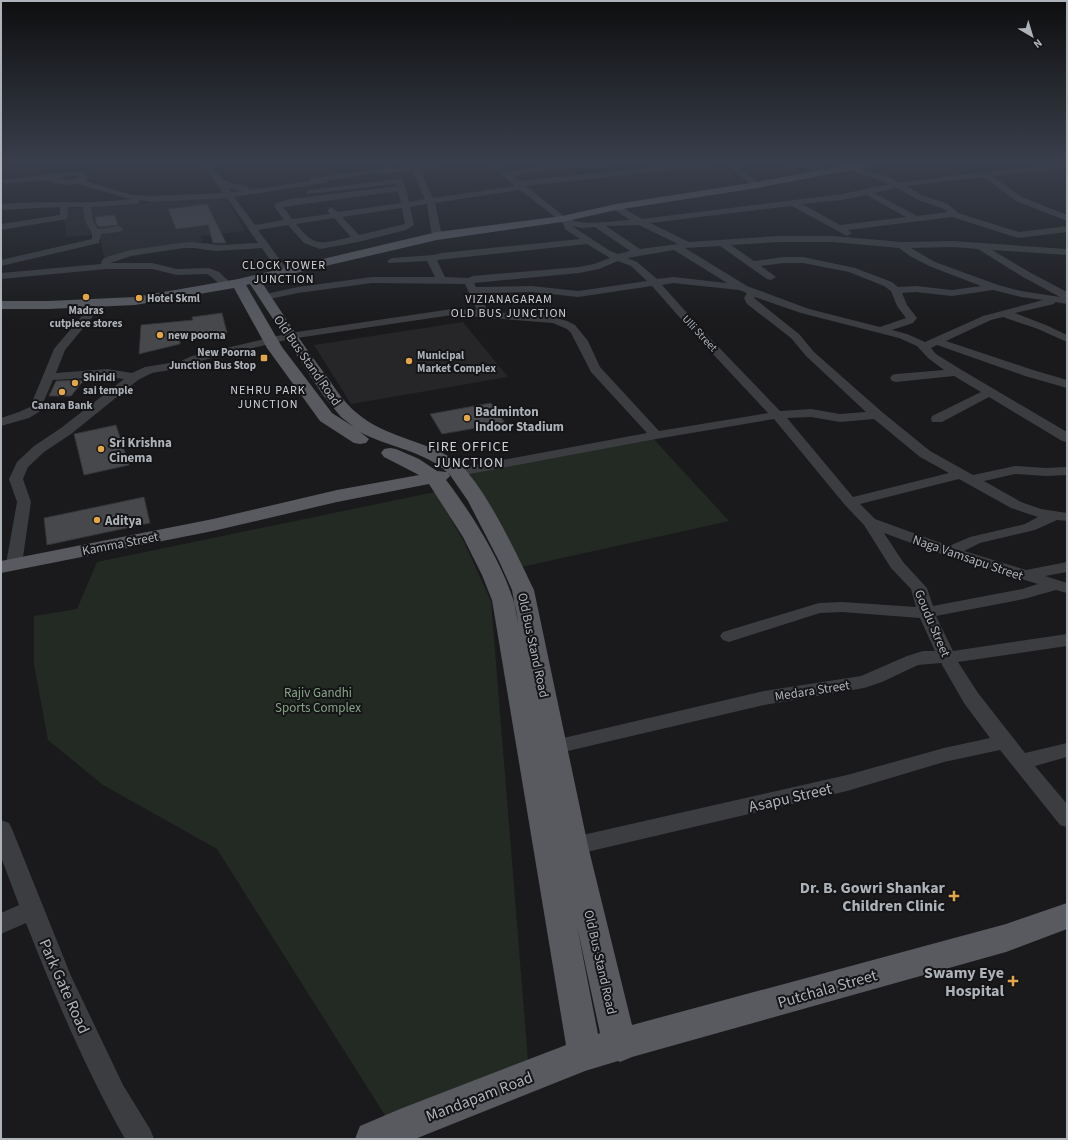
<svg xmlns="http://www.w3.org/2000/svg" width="1068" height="1140" viewBox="0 0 1068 1140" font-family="'Source Sans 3',sans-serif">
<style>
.built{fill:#262629}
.green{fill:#222a23}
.building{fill:#47484c;stroke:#343538}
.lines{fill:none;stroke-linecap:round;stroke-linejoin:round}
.minor{fill:#3b3d41;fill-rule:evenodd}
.major{fill:#585a60;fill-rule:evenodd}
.poi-dot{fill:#e3a64b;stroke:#151517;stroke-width:1.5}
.labels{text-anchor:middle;stroke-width:4;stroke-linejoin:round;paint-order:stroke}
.far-poi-label{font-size:11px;font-weight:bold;fill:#aeb3ba;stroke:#151517;text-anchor:start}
.far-street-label{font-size:11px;fill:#aeb3ba;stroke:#151517}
.far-neighbourhood-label{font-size:12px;letter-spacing:1px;fill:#ced1d7;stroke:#151517}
.street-label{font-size:13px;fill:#aeb3ba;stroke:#151517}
.poi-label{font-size:13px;font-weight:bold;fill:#aeb3ba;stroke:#151517;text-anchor:start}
.park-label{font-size:13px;fill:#87a487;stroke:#151517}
.neighbourhood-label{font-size:14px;letter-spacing:1px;fill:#ced1d7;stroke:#151517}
.near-street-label{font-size:16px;fill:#aeb3ba;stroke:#151517}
.near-poi-label{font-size:16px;font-weight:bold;fill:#aeb3ba;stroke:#151517;text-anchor:end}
</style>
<rect width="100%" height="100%" fill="#1a1a1c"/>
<g class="built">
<polygon points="225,197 245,231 200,236 202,242 128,252 104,257 99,234 66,237 63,209"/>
<polygon points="463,322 508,377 351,404 314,345"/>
</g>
<g class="green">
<polygon points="649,434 729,521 517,568 460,471"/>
<polygon points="435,492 464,542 491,601 528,1060 386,1117 217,849 103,785 48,740 34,665 34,616 77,609 97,562"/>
</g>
<g class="building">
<polygon points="207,204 210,210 226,243 213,243 208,225 176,229 168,209"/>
<polygon points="115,215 118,225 99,227 96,223 95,217"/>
<polygon points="222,313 227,333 180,340 180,344 139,354 141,325 193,320 192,317"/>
<polygon points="84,380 71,396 49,396 56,381"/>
<polygon points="491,403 505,423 442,434 430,414"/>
<polygon points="116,425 129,465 84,475 74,434"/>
<polygon points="144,497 150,523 47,545 44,518"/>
</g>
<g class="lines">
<g class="minor">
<path d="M201,163h8c15,20 15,18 39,24l1,3 61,-9 1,-3h3l74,-11 4,2 35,-6h19l-4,2 -23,4 14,29 82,-12 -27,-23h9l12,9 51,-9h53l-4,2 -31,3 -10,-2 -55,10 7,5 173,-18h26l-4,2 -189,21 39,31c16,10 47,4 65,3l-17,-11 -1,-2 1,-2 3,-1 26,15 200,-25 48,-10 -43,-15 -1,-2 4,-2 41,13 8,5 67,-9 101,-10v4l-75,8 30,21 45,18v6l-51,-20 -33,-24 -77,9 18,10 24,8 10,9 61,19 48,-6v6l-49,6 -66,-21 -104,13 4,3 -5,3 -55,-30 -142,17 39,19 89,-6h55l69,6 51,-1 114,8v6l-75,-5 39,23 36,19v12l-12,-2 -1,2 -39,9 31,12 21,10v7l-29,-13 -35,-12 -12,3 -45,21 87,29 34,10v8l-42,-12 -88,-31 -6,3 5,6 24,15 107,63v10l-5,-1 -73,-44 -47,25h-10l-1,-3 1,-3 49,-24 -27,-16 -58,6 -4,-1 -2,-3 2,-3 4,-1 48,-4 -16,-12 -11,-12 -18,-8 -98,-25 -46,-16 -1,1 45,36 15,18 68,60 48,39 43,24 42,-9 31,2 21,-1v8l-21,1 -31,-2 -31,7 37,21 20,7 26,4v8l-10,-1 -22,10 -55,13 -16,8 62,19 41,-8v10l-22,4 22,7v10l-11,-3 -32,9 -88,17 17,35 114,-17v12l-109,16 20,31 47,60 42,-10v14l-32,9 32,38v23l-7,-2 -60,-75 -56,12 -97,29 -273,64 -8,-3 -3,-6 3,-6 8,-3 273,-62 97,-27 46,-10 -26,-35 -23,-40 -23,2 -36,17 -18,6 -100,17 -209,49 -7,-2 -3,-5 3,-5 7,-2 209,-49 97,-15 46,-20 16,-5h12l-15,-33 -78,-6 -22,1 -85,27 -6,2 -6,-2 -3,-4 3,-4 96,-29 23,-1 74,5 -5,-18 -20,-21 -27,-43 -19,-20 -71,-86 -118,20 -197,37 -5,-1 -2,-3 2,-3 5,-1 188,-35 -56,-61 -20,-39 -4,-4 -14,-6 -101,-8 -162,24 -90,22 -2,3 -4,2 -42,7 -14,7 -67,54 -27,18 -16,15 -5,12 8,23 -9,62 -2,3 -6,2 -6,-2 -2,-3 11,-62 -8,-23 8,-17 17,-16 27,-18 63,-49 -17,-2 -54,3 -14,32 -10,6 -28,8v-8l18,-6 11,-5 24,-58 32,-38 6,-10h8l1,2 -7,12 -29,35 -9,23 51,-4 25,4 13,-6 36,-6 11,-5 98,-23 162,-24 25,1 -12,-26 -93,-1 -74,10 -33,7 -5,-3 1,-2 37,-8 74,-10h63l-8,-16 -38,2 -2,-2 5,-3 41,-3 8,-2 139,-14 -15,-10 -2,-6 -43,-33 -85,13 7,33 -5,3 -5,-3 -5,-32 -17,3 4,18 -8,5 -48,12 -38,7 -16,-6 -16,-18 -30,5 31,42 -5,3 -4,-1 -18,-26 -47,3 -21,-3h-10l-53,8 -21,7h42l25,6 32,-1 10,4 12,11 1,2 -1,2c-10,3 -16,-9 -24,-13l-30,1 -25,-6h-45l-106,10v-6l100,-9 1,-4 4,-3 25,-7 41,-6 19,-2 30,3 37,-2 -31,-45 -76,4 -11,-2 -1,3 -3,1 -45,3 2,14 5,8 21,-3 5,3 -5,3 -18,2 -2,9 -98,23v-6l91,-21v-6l-7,-12 -2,-14h-15l-1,12 -66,11v-6l59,-9v-8l-59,3v-6c43,-4 86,1 129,-5l-53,-15 -12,1 -15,-3 -1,-2 -48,4v-4l79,-9 9,6 -4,4 47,14 19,1 72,-3zM412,170l13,29 -16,3 -3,-14 -5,-9h-3l-88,11 -4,2 1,2 88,-10 2,2 -107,13 -14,4 -2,3 10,14 -29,5 -21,-28 90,-14h3l1,-3 46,-7 4,2zM72,175l8,2 -10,3 -13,-1zM228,188l13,3 -10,1zM897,188l21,12 24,8 6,4 -31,4 -43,-23zM398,191l3,12 -63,9 -7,-5 -4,3 3,4 -38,5 -9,-12zM866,195l40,22 -66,8 -38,-21 40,-4zM402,208l3,16 -46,11 -17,-18zM334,218l17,19c-29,6 -35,12 -55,-13zM639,225l39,19 -38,5 -34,-23zM572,226l9,2 14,-1 35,24 -12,3 -8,-3zM778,242h55l66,6 11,8 19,10 52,20 -29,4 -36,-4 -18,1 -6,-5 -37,-14 -52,-11h-19l-30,4 -23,-16zM587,244l23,14 -16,6 -15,3 -106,9 -5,2 -23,-1 -8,-17zM720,246l47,33 4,1 5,-3 -15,-11 23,-3h19l46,9 35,14 7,5 6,15 9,12 -26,9 -71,-18 -62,-23 -62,-38zM953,247l25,2 45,28 37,20 -39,-6 -23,-6 -63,-23 -24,-14zM674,250l53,33 -54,-6 -16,2 -20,-17 -10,-4zM618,261l13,5 16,15 -69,10 -46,-5 -56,1 -2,-4 105,-10 20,-4zM673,283l66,7 8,3 -3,5 3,6 44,34 15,18 60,56 -26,2 -29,-5 -31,2 -76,-79 -42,-47zM652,286l44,50 72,77 -109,18 -59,-64 -12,-26 -13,-16 -8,-4 -21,-6 -58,-3 -9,-19 53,-1 46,5zM993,290l28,7 22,3 -60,16 -58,26 -18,-8 -15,-4 21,-7 4,-5 -10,-13 -5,-12 14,-1 36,4zM811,417l29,5 34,-3 46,38 29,16 -96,24 -66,-79zM959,479l52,29 27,9 -13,7 -55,13 -21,9 -74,-27 -15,-15zM884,533l60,22 94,29 -16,5 -89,17 -6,-18 -24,-26z"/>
<polygon points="725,163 734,163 761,185 757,187 754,187"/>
<polygon points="782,163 798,163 832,170 836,172 832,174 786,165"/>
<path d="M1,820l8,3 3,6 59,147 52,109 27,44 4,10h-29c-39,-69 -70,-142 -99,-216l-25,11v-21l18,-8 -18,-48z"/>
</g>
<path class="major" d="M856,163h21l-5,3 -115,22 -141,22 -54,12 -125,18 -176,41c21,32 41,63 64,93 10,14 19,29 33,40 27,23 65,26 95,45 28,17 66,100 81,131l54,256 44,179 374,-101 61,-21v26l-61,23 -374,105 -12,5 -2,-1 -33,10 -170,68h-60l5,-13 40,-17 166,-64 -74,-445 -10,-25 -19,-38 -34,-53 -92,18 -124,29 -212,42v-12l212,-42 124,-29 82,-15 -35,-18 -3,-4 3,-4 6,-1 6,1 23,10 18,12 10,1c-23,-21 -59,-25 -87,-40l9,7 -3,4 -6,1 -6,-1 -34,-22 -53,-73 -33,-60 -99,17 -87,4h-47v-8h47l87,-4 103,-18 199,-47 125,-16 54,-12 141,-22zM250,284l73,111 18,22 13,10 -22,-14 -50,-66 -36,-62zM448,472l20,29 31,60 13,29 6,33c-1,-8 -2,-16 -5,-24 -13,-40 -41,-85 -67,-119l4,-4zM577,926l23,107 -2,1z"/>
</g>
<linearGradient id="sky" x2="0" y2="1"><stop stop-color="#0e0e0f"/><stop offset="0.5" stop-color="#383e4b"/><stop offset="1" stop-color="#383e4b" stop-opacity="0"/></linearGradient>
<rect width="1068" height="323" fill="url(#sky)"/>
<g class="poi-dot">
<circle cx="86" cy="297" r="4"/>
<circle cx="139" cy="298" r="4"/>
<circle cx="160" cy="335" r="4"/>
<rect x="260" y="354" width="8" height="8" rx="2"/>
<circle cx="409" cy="361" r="4"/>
<circle cx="75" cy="383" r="4"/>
<circle cx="62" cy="392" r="4"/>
<circle cx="467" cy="418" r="4"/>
<circle cx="101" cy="449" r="4"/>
<circle cx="97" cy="520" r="4"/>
<path d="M952 890h4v4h4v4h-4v4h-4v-4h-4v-4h4z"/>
<path d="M1011 975h4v4h4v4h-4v4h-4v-4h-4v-4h4z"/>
</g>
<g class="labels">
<g class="far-poi-label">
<text x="147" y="302">Hotel Skml</text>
<text x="86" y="314" text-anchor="middle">Madras<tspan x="86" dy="13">cutpiece stores</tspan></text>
<text x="168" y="339">new poorna</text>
<text x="256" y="356" text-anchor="end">New Poorna<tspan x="256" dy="13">Junction Bus Stop</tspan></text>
<text x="417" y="359">Municipal<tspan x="417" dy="13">Market Complex</tspan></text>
<text x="83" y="381">Shiridi<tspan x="83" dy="13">sai temple</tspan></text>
<text x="62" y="409" text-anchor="middle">Canara Bank</text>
</g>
<g class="far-street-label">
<text transform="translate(700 333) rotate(47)" y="4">Ulli Street</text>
</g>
<g class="far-neighbourhood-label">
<text x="284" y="269">CLOCK TOWER<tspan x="284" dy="14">JUNCTION</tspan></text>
<text x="509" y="303">VIZIANAGARAM<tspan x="509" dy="14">OLD BUS JUNCTION</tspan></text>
<text x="268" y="394">NEHRU PARK<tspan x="268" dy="14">JUNCTION</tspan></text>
</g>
<g class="street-label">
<text transform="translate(308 360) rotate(55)" y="5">Old Bus Stand Road</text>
<text transform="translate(120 543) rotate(-11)" y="5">Kamma Street</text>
<text transform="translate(968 557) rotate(19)" y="5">Naga Vamsapu Street</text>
<text transform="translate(933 623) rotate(67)" y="5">Goudu Street</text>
<text transform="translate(534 645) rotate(78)" y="5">Old Bus Stand Road</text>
<text transform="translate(812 690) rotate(-9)" y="5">Medara Street</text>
<text transform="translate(601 962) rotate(77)" y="5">Old Bus Stand Road</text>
</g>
<g class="poi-label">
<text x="475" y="416">Badminton<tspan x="475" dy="15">Indoor Stadium</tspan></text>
<text x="109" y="447">Sri Krishna<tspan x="109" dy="15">Cinema</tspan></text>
<text x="105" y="525">Aditya</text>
</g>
<g class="park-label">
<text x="318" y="697">Rajiv Gandhi<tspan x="318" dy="15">Sports Complex</tspan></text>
</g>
<g class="neighbourhood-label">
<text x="469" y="451">FIRE OFFICE<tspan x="469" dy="16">JUNCTION</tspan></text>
</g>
<g class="near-street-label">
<text transform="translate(790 797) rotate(-13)" y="6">Asapu Street</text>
<text transform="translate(65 986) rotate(66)" y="6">Park Gate Road</text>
<text transform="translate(827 988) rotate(-16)" y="6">Putchala Street</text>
<text transform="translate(479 1096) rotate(-21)" y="6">Mandapam Road</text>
</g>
<g class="near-poi-label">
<text x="945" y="893">Dr. B. Gowri Shankar<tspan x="945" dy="18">Children Clinic</tspan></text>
<text x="1004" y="978">Swamy Eye<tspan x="1004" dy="18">Hospital</tspan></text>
</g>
</g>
<rect width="1068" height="1140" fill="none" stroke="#aeb3ba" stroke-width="4"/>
<g transform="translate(1032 36) rotate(142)" stroke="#151517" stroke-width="3" paint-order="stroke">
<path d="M0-3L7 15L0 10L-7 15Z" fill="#aeb3ba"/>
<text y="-6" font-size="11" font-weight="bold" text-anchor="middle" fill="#aeb3ba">N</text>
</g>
</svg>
